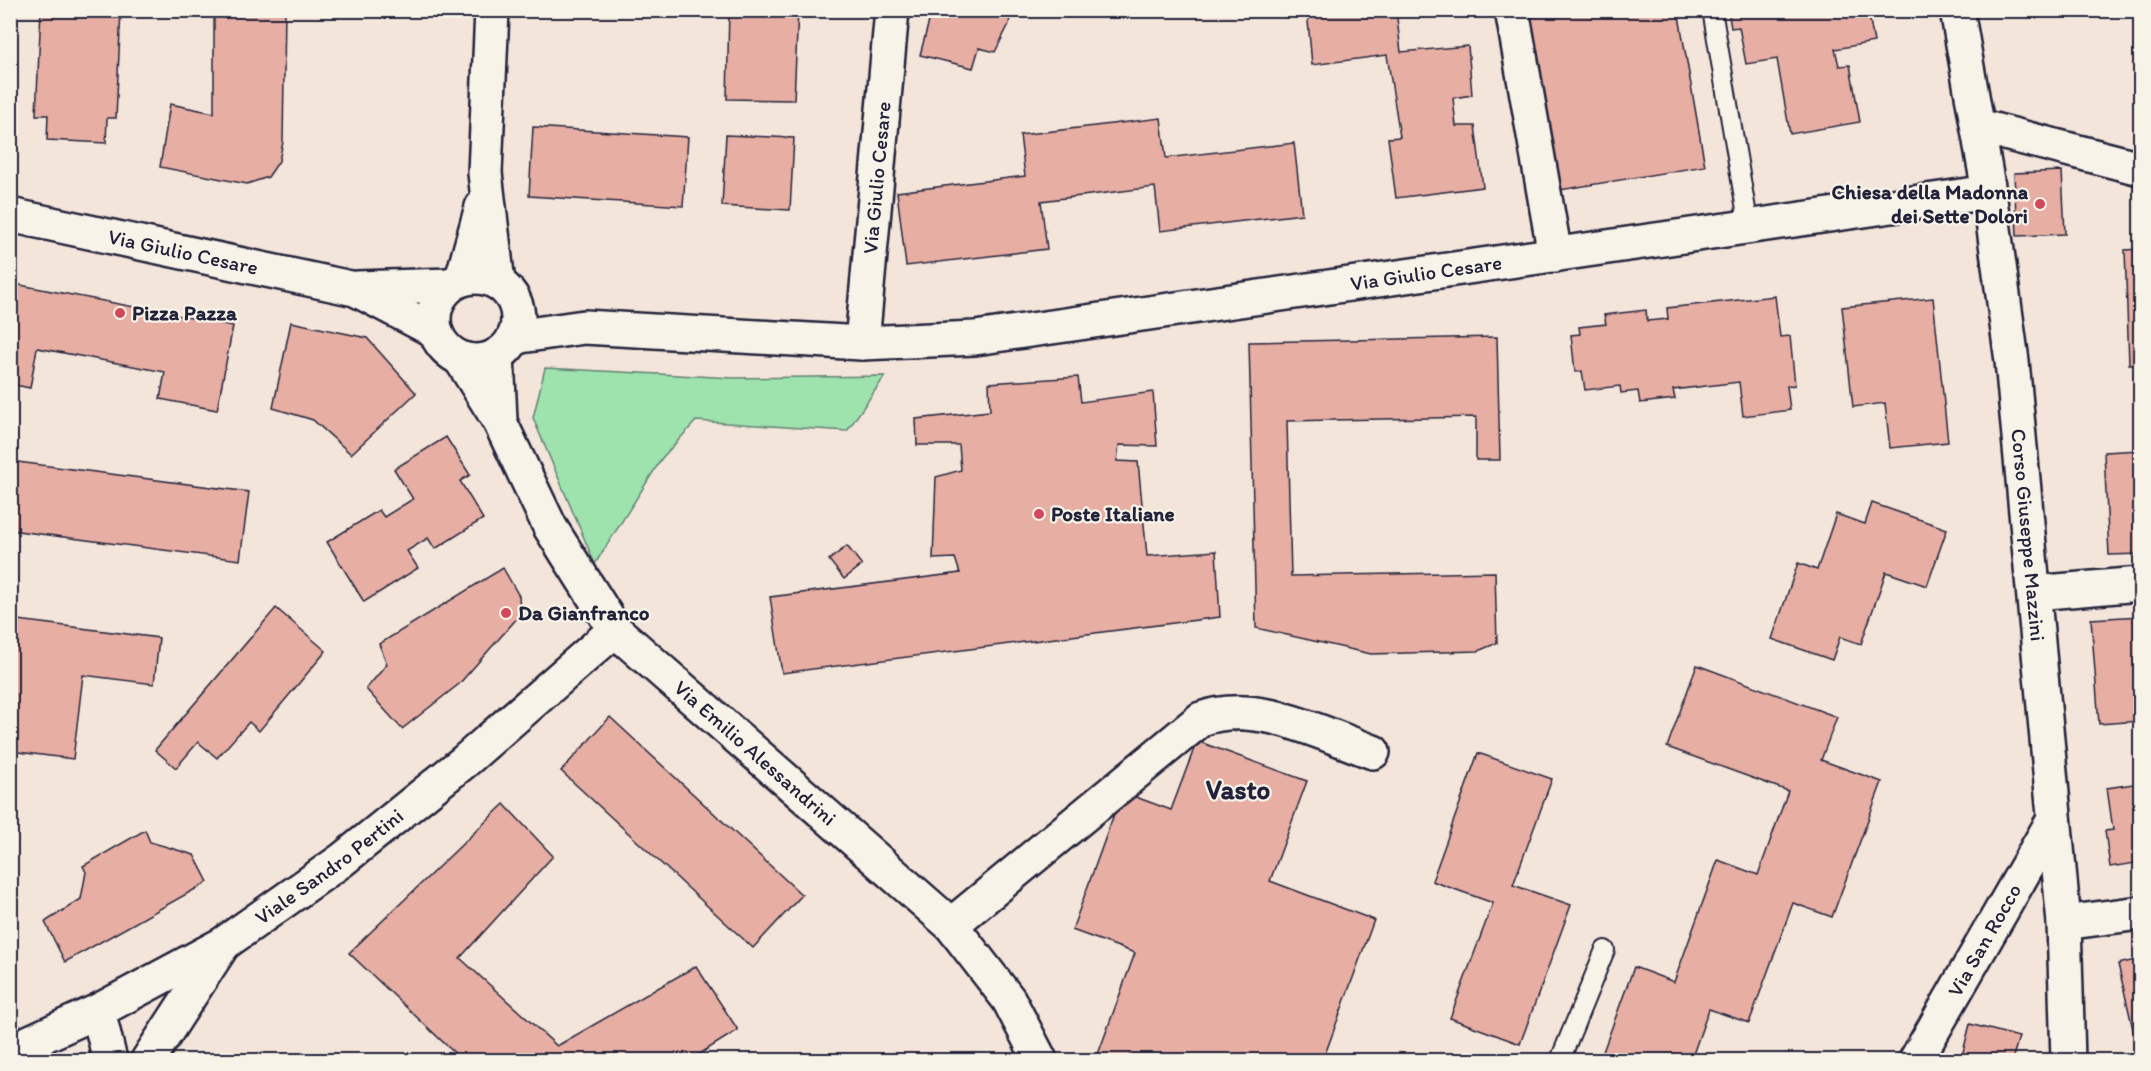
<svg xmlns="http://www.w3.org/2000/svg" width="2151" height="1071" viewBox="0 0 2151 1071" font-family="Itim,sans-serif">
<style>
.green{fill:#9ee2ad;stroke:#608274;stroke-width:1.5}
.building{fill:#e7aea3;stroke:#22223b;stroke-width:1.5}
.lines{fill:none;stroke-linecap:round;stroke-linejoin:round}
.service-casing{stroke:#22223b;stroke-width:22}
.minor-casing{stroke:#22223b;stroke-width:38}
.tertiary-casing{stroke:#22223b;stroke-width:38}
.secondary-casing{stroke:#22223b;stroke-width:38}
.service{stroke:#f7f3e8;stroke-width:18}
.minor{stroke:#f7f3e8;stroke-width:33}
.tertiary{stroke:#f7f3e8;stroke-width:33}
.secondary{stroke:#f7f3e8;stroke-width:33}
.poi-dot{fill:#d1495b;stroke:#f7f3e8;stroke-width:2}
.labels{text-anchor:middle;stroke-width:4.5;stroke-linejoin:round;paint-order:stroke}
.street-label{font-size:21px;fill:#22223b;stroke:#f7f3e8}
.poi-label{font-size:21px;font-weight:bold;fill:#22223b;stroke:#f7f3e8;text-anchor:start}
.district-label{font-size:27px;font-weight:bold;fill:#22223b;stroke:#f7f3e8}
</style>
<rect width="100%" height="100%" fill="#f4e5da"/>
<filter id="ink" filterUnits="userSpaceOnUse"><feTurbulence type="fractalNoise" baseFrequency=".0167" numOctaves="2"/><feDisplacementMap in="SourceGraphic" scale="12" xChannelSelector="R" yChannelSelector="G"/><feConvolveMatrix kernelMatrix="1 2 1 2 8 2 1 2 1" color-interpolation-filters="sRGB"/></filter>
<g filter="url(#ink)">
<polygon class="green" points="545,368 734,378 885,376 847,431 696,421 662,458 595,564 533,418"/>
<g class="building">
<polygon points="41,10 121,10 116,118 107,118 106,143 47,140 48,115 36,115"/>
<polygon points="214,10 285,10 283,142 279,161 268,177 247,184 160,167 170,104 214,113"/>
<polygon points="729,10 798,10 794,100 727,99"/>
<polygon points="932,10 1011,10 1009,24 995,52 979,48 973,68 920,55"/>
<polygon points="1307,10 1396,10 1401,52 1468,46 1472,95 1453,98 1456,126 1475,126 1483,187 1396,198 1388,138 1400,137 1387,55 1312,65"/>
<polygon points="1529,10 1678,10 1705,166 1560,190"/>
<polygon points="1728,10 1868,10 1874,42 1835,49 1839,66 1850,65 1860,122 1790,134 1777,59 1746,64 1739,27 1731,28"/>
<polygon points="1161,118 1166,158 1294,143 1302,214 1160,231 1155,187 1041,201 1047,249 906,266 897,192 1025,176 1020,135"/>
<polygon points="533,127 688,137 683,206 529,196"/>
<polygon points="726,135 794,138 790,210 722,206"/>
<polygon points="2062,171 2065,234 2017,236 2014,173"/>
<polygon points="2140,249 2140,364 2129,364 2125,250"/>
<polygon points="10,283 233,326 217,410 160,399 165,372 37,348 30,388 10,384"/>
<polygon points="1775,296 1780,337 1790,336 1795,385 1787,386 1790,410 1743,416 1739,382 1673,390 1675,399 1640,403 1638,391 1621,393 1620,386 1585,390 1582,371 1575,372 1571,335 1580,334 1579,327 1606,324 1604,315 1646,310 1647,321 1668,319 1667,308"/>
<polygon points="1933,298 1948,442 1890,448 1885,403 1853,407 1842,307"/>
<polygon points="291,322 367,338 416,393 351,454 313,420 273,408"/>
<polygon points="1497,337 1500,460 1476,460 1476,417 1287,421 1291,576 1495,572 1497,643 1478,651 1371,654 1256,628 1249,342"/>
<polygon points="1078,377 1081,402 1153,392 1157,446 1119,445 1117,461 1138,462 1147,556 1216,551 1220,617 782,673 770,597 960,573 955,558 933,559 936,477 961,470 959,445 917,445 916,419 990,411 989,383"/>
<polygon points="446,437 470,475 460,481 483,519 435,549 428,538 407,551 418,568 364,602 327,542 379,510 384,517 413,499 394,469"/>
<polygon points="2140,450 2140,554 2109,555 2104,452"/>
<polygon points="10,461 249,492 240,560 10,530"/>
<polygon points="1872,503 1947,529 1927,586 1886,572 1861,644 1840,637 1832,660 1772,639 1798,563 1817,570 1836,514 1865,524"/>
<polygon points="847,546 862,565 844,579 829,560"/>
<polygon points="503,568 519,596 520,615 459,684 402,729 366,689 387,664 379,644"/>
<polygon points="276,608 326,651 259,731 249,722 217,758 198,742 176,768 155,750"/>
<polygon points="2140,616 2140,721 2099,724 2091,619"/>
<polygon points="18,620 159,638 154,684 83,675 73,759 10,751 10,677"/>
<polygon points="1697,665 1837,717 1821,760 1882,782 1832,917 1793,903 1749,1023 1709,1009 1691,1060 1600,1060 1634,967 1674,982 1718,860 1758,875 1788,791 1667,747"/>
<polygon points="610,717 802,895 753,948 561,771"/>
<polygon points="1197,741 1307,781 1270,881 1374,920 1323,1060 1108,1060 1097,1057 1135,953 1072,930 1122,792 1171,810"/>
<polygon points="1478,753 1552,779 1513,885 1571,905 1520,1044 1450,1018 1493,903 1432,881"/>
<polygon points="2140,783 2140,875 2137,876 2135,863 2110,867 2105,831 2113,830 2107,788"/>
<polygon points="504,804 553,856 460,958 557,1046 696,966 738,1030 690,1060 462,1060 349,953"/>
<polygon points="145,830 150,842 194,855 208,882 65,962 45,922 81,899 86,872 83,866"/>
<polygon points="2140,959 2140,1050 2138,1051 2118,964"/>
<polygon points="1970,1024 2019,1037 2012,1060 1961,1060"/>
</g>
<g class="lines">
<defs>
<g id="service">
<polyline points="1712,10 1749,227"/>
<polyline points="1560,1060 1605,950"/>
</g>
<g id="minor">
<polyline points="492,10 485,173 498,283"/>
<polyline points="1512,10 1555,255"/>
<polyline points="1978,126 2140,168"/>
<polyline points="462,279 482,207"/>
<path id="s1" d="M862,343l30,-333"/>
<polyline points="497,355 500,420"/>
<path id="s2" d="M460,358l40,64 50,105 65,103 336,295 58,75 31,60"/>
<polyline points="2034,593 2140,584"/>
<polyline points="2064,923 2140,913"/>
<path d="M951,925l250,-206c54,-21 121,15 172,33"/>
<polyline points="98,1011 110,1060"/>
<path id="s3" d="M10,1051l88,-40 125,-67 119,-84 123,-99 150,-131"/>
<polyline points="148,1060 222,946"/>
<path id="s4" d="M1916,1060l138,-241"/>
</g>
<g id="tertiary">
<path id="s5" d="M10,215l345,74 80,42"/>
<circle cx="476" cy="319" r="42"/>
<polyline points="357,288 450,285"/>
<path id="s6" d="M514,337l70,-10 278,16 113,-5 1014,-146"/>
</g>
<g id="secondary">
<path id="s7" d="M1957,10l32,182 23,169 52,562 4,137"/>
</g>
</defs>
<use href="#service" class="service-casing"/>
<use href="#minor" class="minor-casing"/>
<use href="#tertiary" class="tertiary-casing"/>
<use href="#secondary" class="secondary-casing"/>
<use href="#service" class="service"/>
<use href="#minor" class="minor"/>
<use href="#tertiary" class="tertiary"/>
<use href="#secondary" class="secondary"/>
</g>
</g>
<g class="poi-dot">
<circle cx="2040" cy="204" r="6"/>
<circle cx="120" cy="313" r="6"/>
<circle cx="1039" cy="514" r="6"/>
<circle cx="506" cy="613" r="6"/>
</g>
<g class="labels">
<g class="street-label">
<text dy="7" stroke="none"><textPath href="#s1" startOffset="166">Via Giulio Cesare</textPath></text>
<text dy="7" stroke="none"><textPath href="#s5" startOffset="177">Via Giulio Cesare</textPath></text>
<text dy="7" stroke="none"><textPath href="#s6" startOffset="918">Via Giulio Cesare</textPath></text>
<text dy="7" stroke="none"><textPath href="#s7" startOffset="530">Corso Giuseppe Mazzini</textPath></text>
<text dy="7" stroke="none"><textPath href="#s2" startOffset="500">Via Emilio Alessandrini</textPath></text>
<text dy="7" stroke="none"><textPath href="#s3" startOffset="370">Viale Sandro Pertini</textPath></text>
<text dy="7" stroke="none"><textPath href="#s4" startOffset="138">Via San Rocco</textPath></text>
</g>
<g class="poi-label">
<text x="2028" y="199" text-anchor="end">Chiesa della Madonna<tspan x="2028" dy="24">dei Sette Dolori</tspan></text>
<text x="132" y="320">Pizza Pazza</text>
<text x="1051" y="521">Poste Italiane</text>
<text x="518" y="620">Da Gianfranco</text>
</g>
<g class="district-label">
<text x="1238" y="799">Vasto</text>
</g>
</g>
<rect width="2151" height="1071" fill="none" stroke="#f7f3e8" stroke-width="36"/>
<rect x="18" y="18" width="2115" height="1035" fill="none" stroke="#22223b" stroke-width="2" filter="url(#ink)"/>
</svg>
